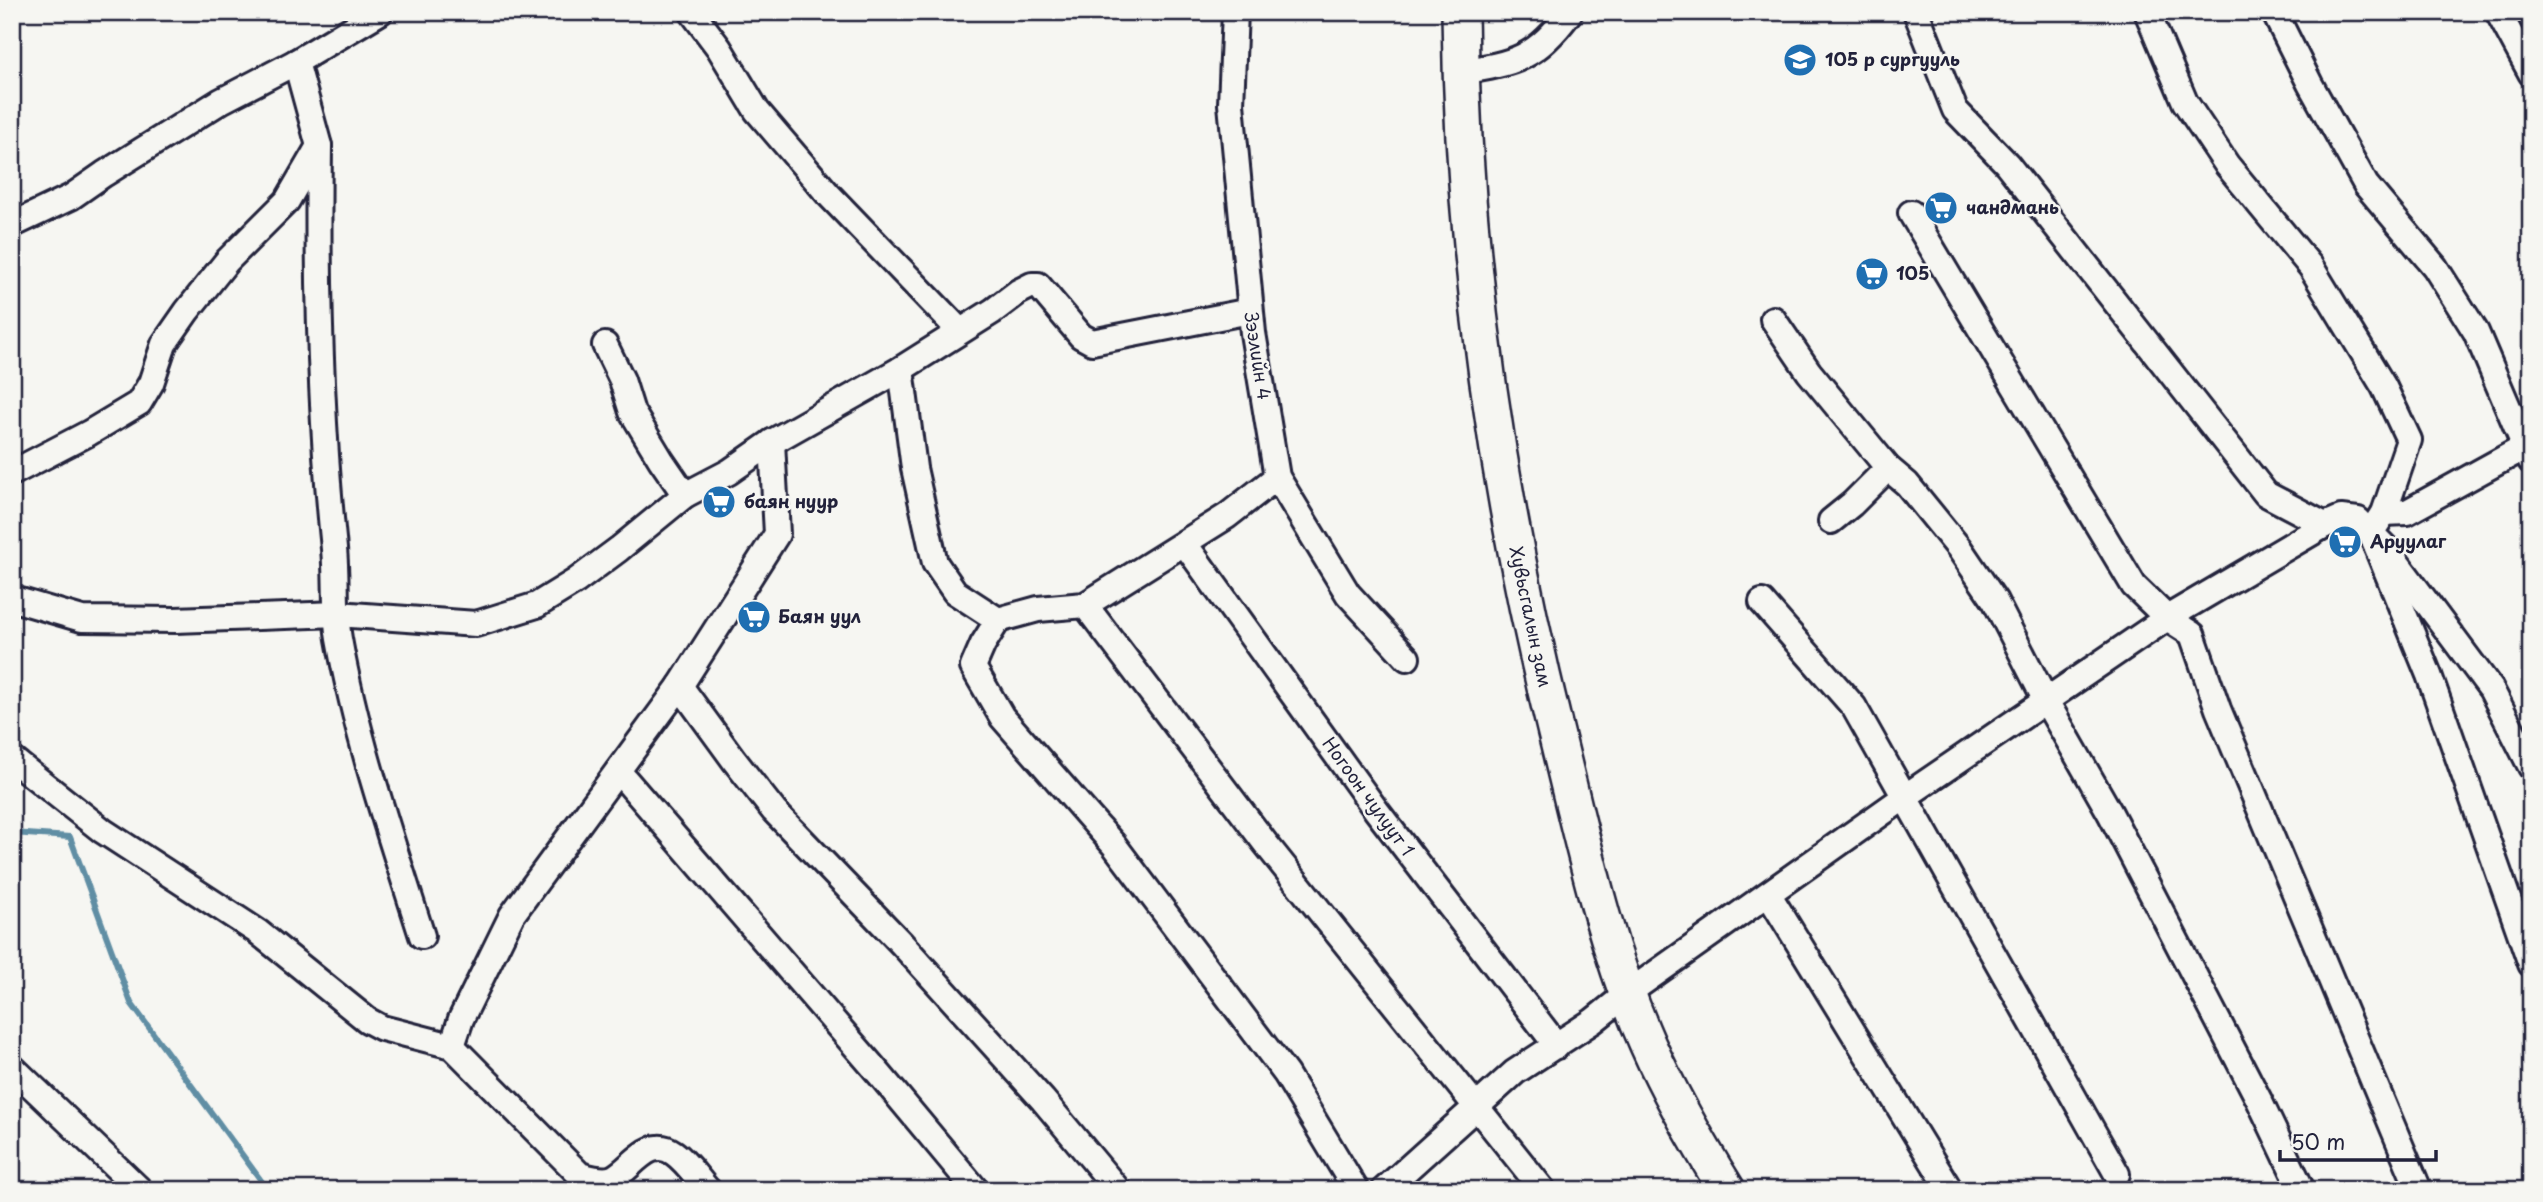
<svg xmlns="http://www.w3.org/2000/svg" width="2543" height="1202" viewBox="0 0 2543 1202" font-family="'Playpen Sans',sans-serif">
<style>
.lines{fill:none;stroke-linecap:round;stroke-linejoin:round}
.stream{stroke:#608ea4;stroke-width:6}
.minor-casing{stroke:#22223b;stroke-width:30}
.secondary-casing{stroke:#22223b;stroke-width:40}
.minor{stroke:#f6f6f2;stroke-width:24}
.secondary{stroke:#f6f6f2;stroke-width:35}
.labels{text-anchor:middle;stroke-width:5;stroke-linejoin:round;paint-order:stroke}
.poi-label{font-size:18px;font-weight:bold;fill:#22223b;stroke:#f6f6f2;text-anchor:start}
.street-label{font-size:18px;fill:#22223b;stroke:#f6f6f2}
</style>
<rect width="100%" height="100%" fill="#f6f6f2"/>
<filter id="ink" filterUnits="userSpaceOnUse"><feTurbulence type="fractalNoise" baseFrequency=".0143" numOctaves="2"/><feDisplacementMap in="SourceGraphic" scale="14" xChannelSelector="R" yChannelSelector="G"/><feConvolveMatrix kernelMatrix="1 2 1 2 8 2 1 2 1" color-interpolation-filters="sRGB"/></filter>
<g filter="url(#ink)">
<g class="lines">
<polyline class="stream" points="12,833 70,837 131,1003 268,1190"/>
<defs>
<g id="minor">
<polyline points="692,12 719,48 757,111 828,194 960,331"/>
<polyline points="1235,12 1231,104 1253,333 1277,477 1348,594 1407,658"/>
<polyline points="1916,12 1955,110 2007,164 2266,494 2325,525"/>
<polyline points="2147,12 2185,102 2227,165 2311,267 2384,387 2409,440 2384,513 2371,533 2429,675 2531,964"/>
<polyline points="2274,12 2310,84 2366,185 2435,267 2476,332 2531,461"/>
<polyline points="2498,12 2531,73"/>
<path d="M1461,72c54,-9 75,-13 109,-60"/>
<path d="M319,146c-2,135 1,269 15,403 3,30 0,61 5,90 18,101 52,199 83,297"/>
<polyline points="1911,213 2134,586 2167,618 2192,634 2218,709 2419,1190"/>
<polyline points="12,225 71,197 104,174 221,101 296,62 380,12"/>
<polyline points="1773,319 1809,372 1888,468 1907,484 1959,548 1995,601 2046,701 2110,813 2259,1100 2302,1190"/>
<polyline points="605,345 622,380 632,412 661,460 685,495"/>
<polyline points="901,369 914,468 935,563 955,592 998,620 1038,609 1085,605 1227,516 1277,477"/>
<polyline points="12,473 89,433 139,403 151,383 164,344 187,311 227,261 287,201 319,146 296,62"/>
<polyline points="2384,513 2407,512 2525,447"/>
<polyline points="1831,521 1852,504 1888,468"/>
<polyline points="1185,544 1376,810 1557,1046"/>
<polyline points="12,596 17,600 82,619 175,620 338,614 476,624 537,605 576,581 619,549 685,495 729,472 772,442 901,369 993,311 1018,292 1032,285 1038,285 1081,336 1092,342 1250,311"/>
<polyline points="1762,602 1854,707 2117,1174"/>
<polyline points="1085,605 1266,844 1543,1190"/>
<polyline points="998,620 983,644 973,667 1002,717 1114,845 1286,1074 1356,1190"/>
<polyline points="680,686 734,760 774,811 902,944 1043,1100 1118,1190"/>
<path d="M12,759l91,72 155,101 109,88 15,8 70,18 128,129c11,3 23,7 33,3 19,-9 36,-43 61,-25 13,9 23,25 34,37"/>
<polyline points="618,771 881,1076 976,1190"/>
<polyline points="1769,895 1950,1190"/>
<polyline points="452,1046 461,1019 512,915 680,686 777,534 772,442"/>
<polyline points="12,1067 140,1190"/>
<polyline points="1384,1190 1515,1072 1593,1021 1628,993 1906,796 2167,618 2325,525 2341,518 2358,520 2386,548 2491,689 2531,767"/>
</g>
<path id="secondary" d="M1460,12c2,243 38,486 96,721 26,105 48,213 92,312 22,50 50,98 79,145"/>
</defs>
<use href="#minor" class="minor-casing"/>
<use href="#secondary" class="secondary-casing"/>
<use href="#minor" class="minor"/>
<use href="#secondary" class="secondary"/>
</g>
</g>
<defs>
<symbol id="school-disc" viewBox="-11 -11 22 22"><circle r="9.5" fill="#1f6fb2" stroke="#f6f6f2"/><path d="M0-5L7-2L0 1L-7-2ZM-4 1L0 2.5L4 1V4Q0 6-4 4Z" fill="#fff"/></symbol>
<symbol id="supermarket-disc" viewBox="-11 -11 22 22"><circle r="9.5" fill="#1f6fb2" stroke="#f6f6f2"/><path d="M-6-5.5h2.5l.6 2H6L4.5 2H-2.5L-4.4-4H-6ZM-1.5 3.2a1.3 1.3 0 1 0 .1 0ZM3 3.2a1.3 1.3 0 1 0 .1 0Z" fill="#fff"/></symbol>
</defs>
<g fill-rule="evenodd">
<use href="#school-disc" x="1781" y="41" width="38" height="38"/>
<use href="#supermarket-disc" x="1922" y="189" width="38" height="38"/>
<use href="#supermarket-disc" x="1853" y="255" width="38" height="38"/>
<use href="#supermarket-disc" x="700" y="483" width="38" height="38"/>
<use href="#supermarket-disc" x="2326" y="523" width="38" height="38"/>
<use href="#supermarket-disc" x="735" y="598" width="38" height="38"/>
</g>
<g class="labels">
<g class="poi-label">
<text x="1825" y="66">105 р сургууль</text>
<text x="1966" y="214">чандмань</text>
<text x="1896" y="280">105</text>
<text x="744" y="508">баян нуур</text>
<text x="2370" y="548">Аруулаг</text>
<text x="778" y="623">Баян уул</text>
</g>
<g class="street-label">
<text transform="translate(1257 356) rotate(81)" y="6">Зээлийн 4</text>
<text transform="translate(1530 617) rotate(78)" y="6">Хувьсгалын зам</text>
<text transform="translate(1368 797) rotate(54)" y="6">Ногоон чулуут 1</text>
</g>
</g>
<rect width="2543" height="1202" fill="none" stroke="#f6f6f2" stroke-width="42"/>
<rect x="21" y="21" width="2501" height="1160" fill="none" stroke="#22223b" stroke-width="2.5" filter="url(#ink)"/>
<path d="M2280 1150v10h156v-10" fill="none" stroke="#22223b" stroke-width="3.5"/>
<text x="2291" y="1150" font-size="21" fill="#22223b" stroke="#f6f6f2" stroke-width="5" paint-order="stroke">50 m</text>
</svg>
